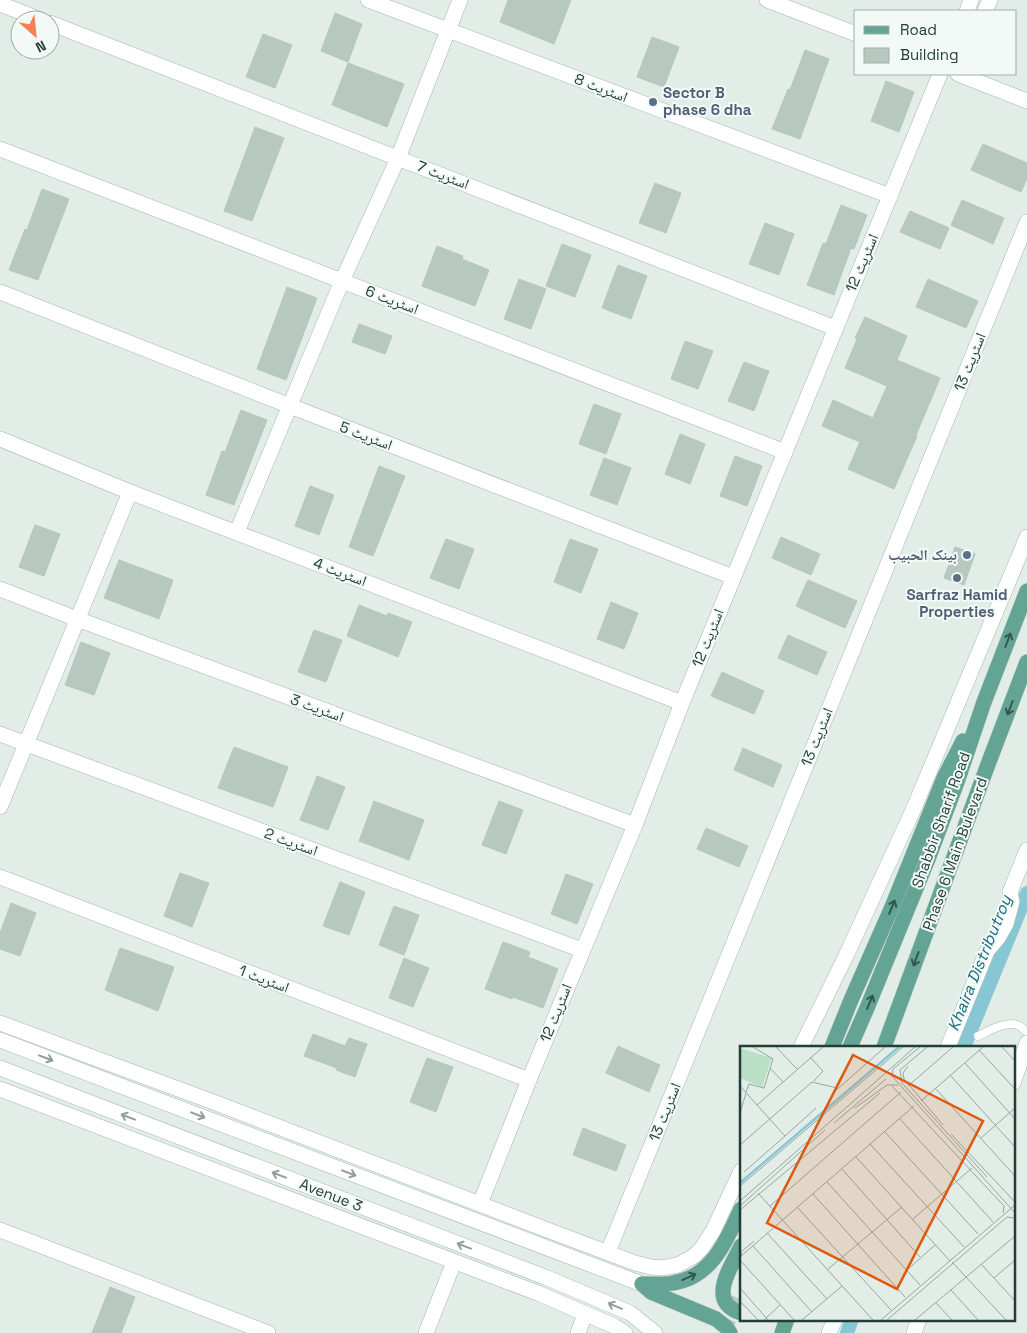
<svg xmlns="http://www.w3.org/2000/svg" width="1027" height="1333" viewBox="0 0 1027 1333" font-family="'Space Grotesk','Noto Naskh Arabic',sans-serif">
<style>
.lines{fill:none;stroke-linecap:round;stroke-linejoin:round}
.canal{stroke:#87c7d4;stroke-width:14}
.building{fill:#b7c8c1;stroke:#b4c7bf}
.primary-tunnel{stroke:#bbcac5;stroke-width:15;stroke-dasharray:15 8;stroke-linecap:butt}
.lane-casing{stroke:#a4b5af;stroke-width:9}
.street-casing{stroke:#a4b5af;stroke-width:16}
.secondary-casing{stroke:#a0b9b1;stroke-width:16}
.primary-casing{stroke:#c1c9c7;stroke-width:16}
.lane{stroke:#fff;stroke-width:8}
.street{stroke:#fff;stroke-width:15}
.secondary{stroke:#fff;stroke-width:15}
.primary{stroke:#64a495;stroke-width:15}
.oneway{stroke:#32584e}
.oneway2{stroke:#909f9b}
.service-dot{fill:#5c6f8a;stroke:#f3f9f6;stroke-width:2}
.labels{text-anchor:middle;stroke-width:4;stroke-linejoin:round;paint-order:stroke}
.street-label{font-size:15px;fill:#213f37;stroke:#f3f9f6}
.service-label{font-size:15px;font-weight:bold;fill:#4e5e75;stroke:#f3f9f6;text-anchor:start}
.water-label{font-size:16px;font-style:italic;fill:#186a7e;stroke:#f3f9f6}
.inset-river{fill:none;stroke:#87c7d4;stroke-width:2.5}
.inset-road{fill:none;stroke:#95a7a1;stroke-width:1}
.view{fill:#de580e;fill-opacity:0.15;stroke:#de580e;stroke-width:2.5}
.inset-edge{fill:none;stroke:#213f37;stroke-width:2.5}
</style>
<rect width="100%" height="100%" fill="#e2ede8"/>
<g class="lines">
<g class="canal">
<polyline points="964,1047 1027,893"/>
<polyline points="847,1333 852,1319"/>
</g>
</g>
<g class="building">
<polygon points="508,0 571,0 554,44 500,22"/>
<polygon points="335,13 362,24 348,62 321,51"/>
<polygon points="263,34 292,45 275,88 246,77"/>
<polygon points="652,37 679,47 664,87 637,77"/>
<polygon points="805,50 829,59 800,139 772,129 788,89 790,90"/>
<polygon points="348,63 404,84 387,127 332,105"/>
<polygon points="886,81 914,92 899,132 871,121"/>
<polygon points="255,127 284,138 252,221 224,211"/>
<polygon points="983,144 1027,163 1027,178 1021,192 971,170"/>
<polygon points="655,183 681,193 666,233 639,223"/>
<polygon points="42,189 69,199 38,280 9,270 25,229 27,230"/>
<polygon points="962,200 1004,218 993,244 951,225"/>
<polygon points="841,205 867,215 854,249 851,248 834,295 807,285 823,243 826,244"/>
<polygon points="910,211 949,228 940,249 900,232"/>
<polygon points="765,223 794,234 779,275 749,264"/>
<polygon points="562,244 591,255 575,297 546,286"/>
<polygon points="437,246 463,256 462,259 489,270 475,306 422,286"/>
<polygon points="618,265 647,276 631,319 602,308"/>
<polygon points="519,279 546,289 531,329 504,319"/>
<polygon points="928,279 978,301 966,328 916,307"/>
<polygon points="287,287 317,298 286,380 257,369"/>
<polygon points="865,317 907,336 897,360 940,378 916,435 917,436 894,489 848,469 860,442 822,426 833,400 873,418 887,386 845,368 857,339 855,338"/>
<polygon points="359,324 392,336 385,354 352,342"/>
<polygon points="685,341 713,351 698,389 671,379"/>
<polygon points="744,362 769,371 754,411 728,401"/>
<polygon points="594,404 621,414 606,454 579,444"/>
<polygon points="241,410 267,420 234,505 206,495 222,451 225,452"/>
<polygon points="680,434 705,444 690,484 665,474"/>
<polygon points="735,456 762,466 747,506 720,496"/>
<polygon points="604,458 631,468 617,505 590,495"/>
<polygon points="379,466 405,476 373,556 349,547"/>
<polygon points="310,486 334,495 319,535 295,526"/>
<polygon points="35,525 60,534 44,576 19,567"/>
<polygon points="781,537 820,554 811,575 772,558"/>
<polygon points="446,539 474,549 459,589 430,578"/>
<polygon points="570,539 598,549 581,593 554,582"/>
<polygon points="955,547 975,554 964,585 944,578"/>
<polygon points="119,560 173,580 159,619 104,598"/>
<polygon points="808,580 857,601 845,628 796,606"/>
<polygon points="611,602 638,613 624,649 597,639"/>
<polygon points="359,605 387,616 388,613 412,622 398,657 347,636"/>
<polygon points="314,630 342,640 326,682 298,672"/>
<polygon points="788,635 827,652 817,675 778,658"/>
<polygon points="81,642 110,653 94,695 65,685"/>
<polygon points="722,672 764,691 754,714 711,696"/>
<polygon points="234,747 288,767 273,807 218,788"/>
<polygon points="743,748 782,765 773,787 734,770"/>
<polygon points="317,776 345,787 328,830 300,820"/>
<polygon points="374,801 424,820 409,860 359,841"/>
<polygon points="499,801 523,810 506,854 482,845"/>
<polygon points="706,828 748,846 739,867 697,849"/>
<polygon points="180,873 209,883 192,927 164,916"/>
<polygon points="566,874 593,884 577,924 551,914"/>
<polygon points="340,882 365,892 349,935 323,926"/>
<polygon points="11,903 36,913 20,956 0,949 0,933"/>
<polygon points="394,906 419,915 404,955 379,945"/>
<polygon points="503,942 530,952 528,957 558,969 543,1008 513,997 512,999 485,989"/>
<polygon points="120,948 174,967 158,1011 105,990"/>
<polygon points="404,958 429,968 413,1007 389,998"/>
<polygon points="313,1034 345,1046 349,1038 367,1044 355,1077 336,1070 337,1068 304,1056"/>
<polygon points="618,1046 660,1065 649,1092 606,1073"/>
<polygon points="427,1058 453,1067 436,1112 410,1102"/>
<polygon points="583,1128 626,1145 616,1171 573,1155"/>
<polygon points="110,1287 135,1297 121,1333 92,1333"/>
</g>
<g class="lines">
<polyline class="primary-tunnel" points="723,1333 741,1292"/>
<defs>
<path id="lane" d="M978,1036c11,-5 27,-15 39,-11 4,1 7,5 10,7"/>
<g id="street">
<polyline points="368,0 890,196"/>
<polyline points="767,0 856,34"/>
<polyline points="0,4 41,20"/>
<polyline points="967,11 971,0"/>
<polyline points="985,11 990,0"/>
<polyline points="50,23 835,328"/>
<polyline points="958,74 1027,101"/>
<polyline points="0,149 785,452"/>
<polyline points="0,292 290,406 733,577"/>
<polyline points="0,439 130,492 682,703"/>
<polyline points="237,532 342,281 398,158 460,0"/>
<polyline points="0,589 77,619 635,825"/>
<polyline points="0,734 582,950"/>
<polyline points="0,807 130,492"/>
<polyline points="0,877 529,1080"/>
<polyline points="0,1023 208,1100 558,1234 635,1263 651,1267 661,1268 678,1265 694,1256 702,1248 713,1231 741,1171"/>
<polyline points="801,1047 845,958 914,808 1027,537"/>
<polyline points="948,1047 987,951 998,938 1006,924 1012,902 1010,892 1027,850"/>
<polyline points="1013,1083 1027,1043"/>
<polyline points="0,1089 540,1294 614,1326 625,1333"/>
<polyline points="480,1204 529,1080 635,825 682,703 940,74"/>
<polyline points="0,1230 268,1333"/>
<polyline points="608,1252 1027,222"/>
<polyline points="426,1333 454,1262"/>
<polyline points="578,1333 585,1314"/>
<polyline points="829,1333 835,1319"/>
<polyline points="914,1333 919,1319"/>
</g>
<g id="secondary">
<polyline points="0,1040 642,1284"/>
<polyline points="0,1068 545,1277 630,1313 655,1333"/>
</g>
<g id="primary">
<polyline points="832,1047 851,1000 892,907 944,778 963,741"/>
<polyline points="850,1047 867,1008 928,859 957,782 984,702 1027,591"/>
<polyline points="884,1047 987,767 1027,662"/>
<path d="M741,1246c-10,22 -35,55 0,67"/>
<path d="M642,1284c10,0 21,1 31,-1 39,-6 53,-42 68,-74"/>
<polyline points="642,1284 651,1292 716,1319 726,1327 730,1333"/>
<polyline points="782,1333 787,1319"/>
</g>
</defs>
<use href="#lane" class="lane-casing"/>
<use href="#street" class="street-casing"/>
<use href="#secondary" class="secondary-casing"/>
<use href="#primary" class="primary-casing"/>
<use href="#lane" class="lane"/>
<use href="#street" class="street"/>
<use href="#secondary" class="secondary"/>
<use href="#primary" class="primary"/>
</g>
<defs><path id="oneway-shaft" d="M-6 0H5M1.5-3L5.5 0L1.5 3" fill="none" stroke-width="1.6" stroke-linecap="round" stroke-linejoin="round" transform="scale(1.25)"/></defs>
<g class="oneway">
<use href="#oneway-shaft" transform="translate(1008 640) rotate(-69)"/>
<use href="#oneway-shaft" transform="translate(1010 708) rotate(111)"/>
<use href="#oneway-shaft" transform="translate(892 907) rotate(-67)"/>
<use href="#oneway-shaft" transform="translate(916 959) rotate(110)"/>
<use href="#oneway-shaft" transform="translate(870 1002) rotate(-67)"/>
<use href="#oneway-shaft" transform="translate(689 1277) rotate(-24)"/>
</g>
<g class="oneway2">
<use href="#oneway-shaft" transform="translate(46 1058) rotate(21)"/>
<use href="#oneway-shaft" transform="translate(198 1115) rotate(21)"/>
<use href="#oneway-shaft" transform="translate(128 1117) rotate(-159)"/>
<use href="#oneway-shaft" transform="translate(349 1173) rotate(21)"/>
<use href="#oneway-shaft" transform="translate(279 1175) rotate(-159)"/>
<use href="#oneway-shaft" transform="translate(464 1246) rotate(-159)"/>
<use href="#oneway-shaft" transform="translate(615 1306) rotate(-157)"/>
</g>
<g class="service-dot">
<circle cx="653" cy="102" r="5"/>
<circle cx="967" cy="555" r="5"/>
<circle cx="957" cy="578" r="5"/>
</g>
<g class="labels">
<g class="street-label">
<text transform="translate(601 88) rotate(21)" y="5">اسٹریٹ 8</text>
<text transform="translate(443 175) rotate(21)" y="5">اسٹریٹ 7</text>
<text transform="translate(862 263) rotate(-67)" y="5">اسٹریٹ 12</text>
<text transform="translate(392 300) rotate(21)" y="5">اسٹریٹ 6</text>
<text transform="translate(970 362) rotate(-68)" y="5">اسٹریٹ 13</text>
<text transform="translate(366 436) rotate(21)" y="5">اسٹریٹ 5</text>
<text transform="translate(340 572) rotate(21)" y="5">اسٹریٹ 4</text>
<text transform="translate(708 638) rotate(-68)" y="5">اسٹریٹ 12</text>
<text transform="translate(317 708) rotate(20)" y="5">اسٹریٹ 3</text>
<text transform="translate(817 737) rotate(-68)" y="5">اسٹریٹ 13</text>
<text transform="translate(941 820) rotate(-70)" y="5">Shabbir Sharif Road</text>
<text transform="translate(291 842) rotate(20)" y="5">اسٹریٹ 2</text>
<text transform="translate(955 854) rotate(-70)" y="5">Phase 6 Main Bulevard</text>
<text transform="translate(264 979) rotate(21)" y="5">اسٹریٹ 1</text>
<text transform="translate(556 1013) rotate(-68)" y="5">اسٹریٹ 12</text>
<text transform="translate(665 1112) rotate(-68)" y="5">اسٹریٹ 13</text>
<text transform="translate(331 1195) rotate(21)" y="5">Avenue 3</text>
</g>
<g class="service-label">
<text x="663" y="98">Sector B<tspan x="663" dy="17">phase 6 dha</tspan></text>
<text x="957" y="560" text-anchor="end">بينک الحبيب</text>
<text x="957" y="600" text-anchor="middle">Sarfraz Hamid<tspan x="957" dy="17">Properties</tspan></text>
</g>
<g class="water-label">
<text transform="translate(979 963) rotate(-68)" y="6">Khaira Distributroy</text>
</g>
</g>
<g transform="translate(740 1046)">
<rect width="275" height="275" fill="#e2ede8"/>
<path d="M0,2l32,10 -10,29 -22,-9z" fill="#badfc5"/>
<path class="inset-river" d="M0,137l159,-136"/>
<path class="inset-road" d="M36,1l21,22M180,1l-27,22 -1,7 123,137M262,1l13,14M239,4l36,39M70,11l13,14 -9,10M225,17l50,56M168,20l-5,7 1,6 39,46M30,22l13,14M160,24l2,13 85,94M160,24l27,-23M210,29l65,72M0,40l45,50 31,-28M152,40l112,120 -1,7M168,40l45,-39M195,42l80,88M6,46l3,-8 15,4 9,-29 -20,-12M93,47l52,-46M181,55l62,-54M17,59l66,-58M115,62l32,-23h11M0,67l6,-20M160,73l93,103M94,77l52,-44M145,86l93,102M211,88l64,68M241,92l34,-30M130,98l94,103M0,99l72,-63 25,6M116,111l94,104M102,123l78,88M4,126l41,-36M87,136l93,103M0,140l163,-139M18,147l115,127M73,148l92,103M0,155l175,-154M0,160l85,-76M30,160l131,-114M57,161l94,103M0,164l140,-117M173,173l59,-51M27,187l60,66M13,200l59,66M2,209l-1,-3 13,-11M0,211l174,-151M0,214l54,60M212,216l54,58M241,218l34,37M87,224l75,-63M167,224l28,-25M254,232l21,-18M0,242l28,32M211,244l27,30M0,255l18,19M196,257l16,17M24,274l16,-15M62,274l40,-34M141,274l134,-115M147,274l120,-103 8,1M175,274l100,-84"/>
<path class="view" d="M113,9l130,66 -86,168 -130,-66z"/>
<rect width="275" height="275" class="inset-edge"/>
</g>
<rect x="854" y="10" width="162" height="65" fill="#f3f9f6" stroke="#9fafaa"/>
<rect x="864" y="26" width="25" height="8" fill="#64a495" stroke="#9fafaa"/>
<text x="900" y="35" font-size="15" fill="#213f37">Road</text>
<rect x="864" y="48" width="25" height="15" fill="#b7c8c1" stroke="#9fafaa"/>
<text x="900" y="60" font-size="15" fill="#213f37">Building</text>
<g transform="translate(35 35) rotate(153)"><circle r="24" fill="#f3f9f6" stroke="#9fafaa"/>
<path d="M0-4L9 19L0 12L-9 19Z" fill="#f88054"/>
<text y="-8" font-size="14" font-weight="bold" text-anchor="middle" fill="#213f37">N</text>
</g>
</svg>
